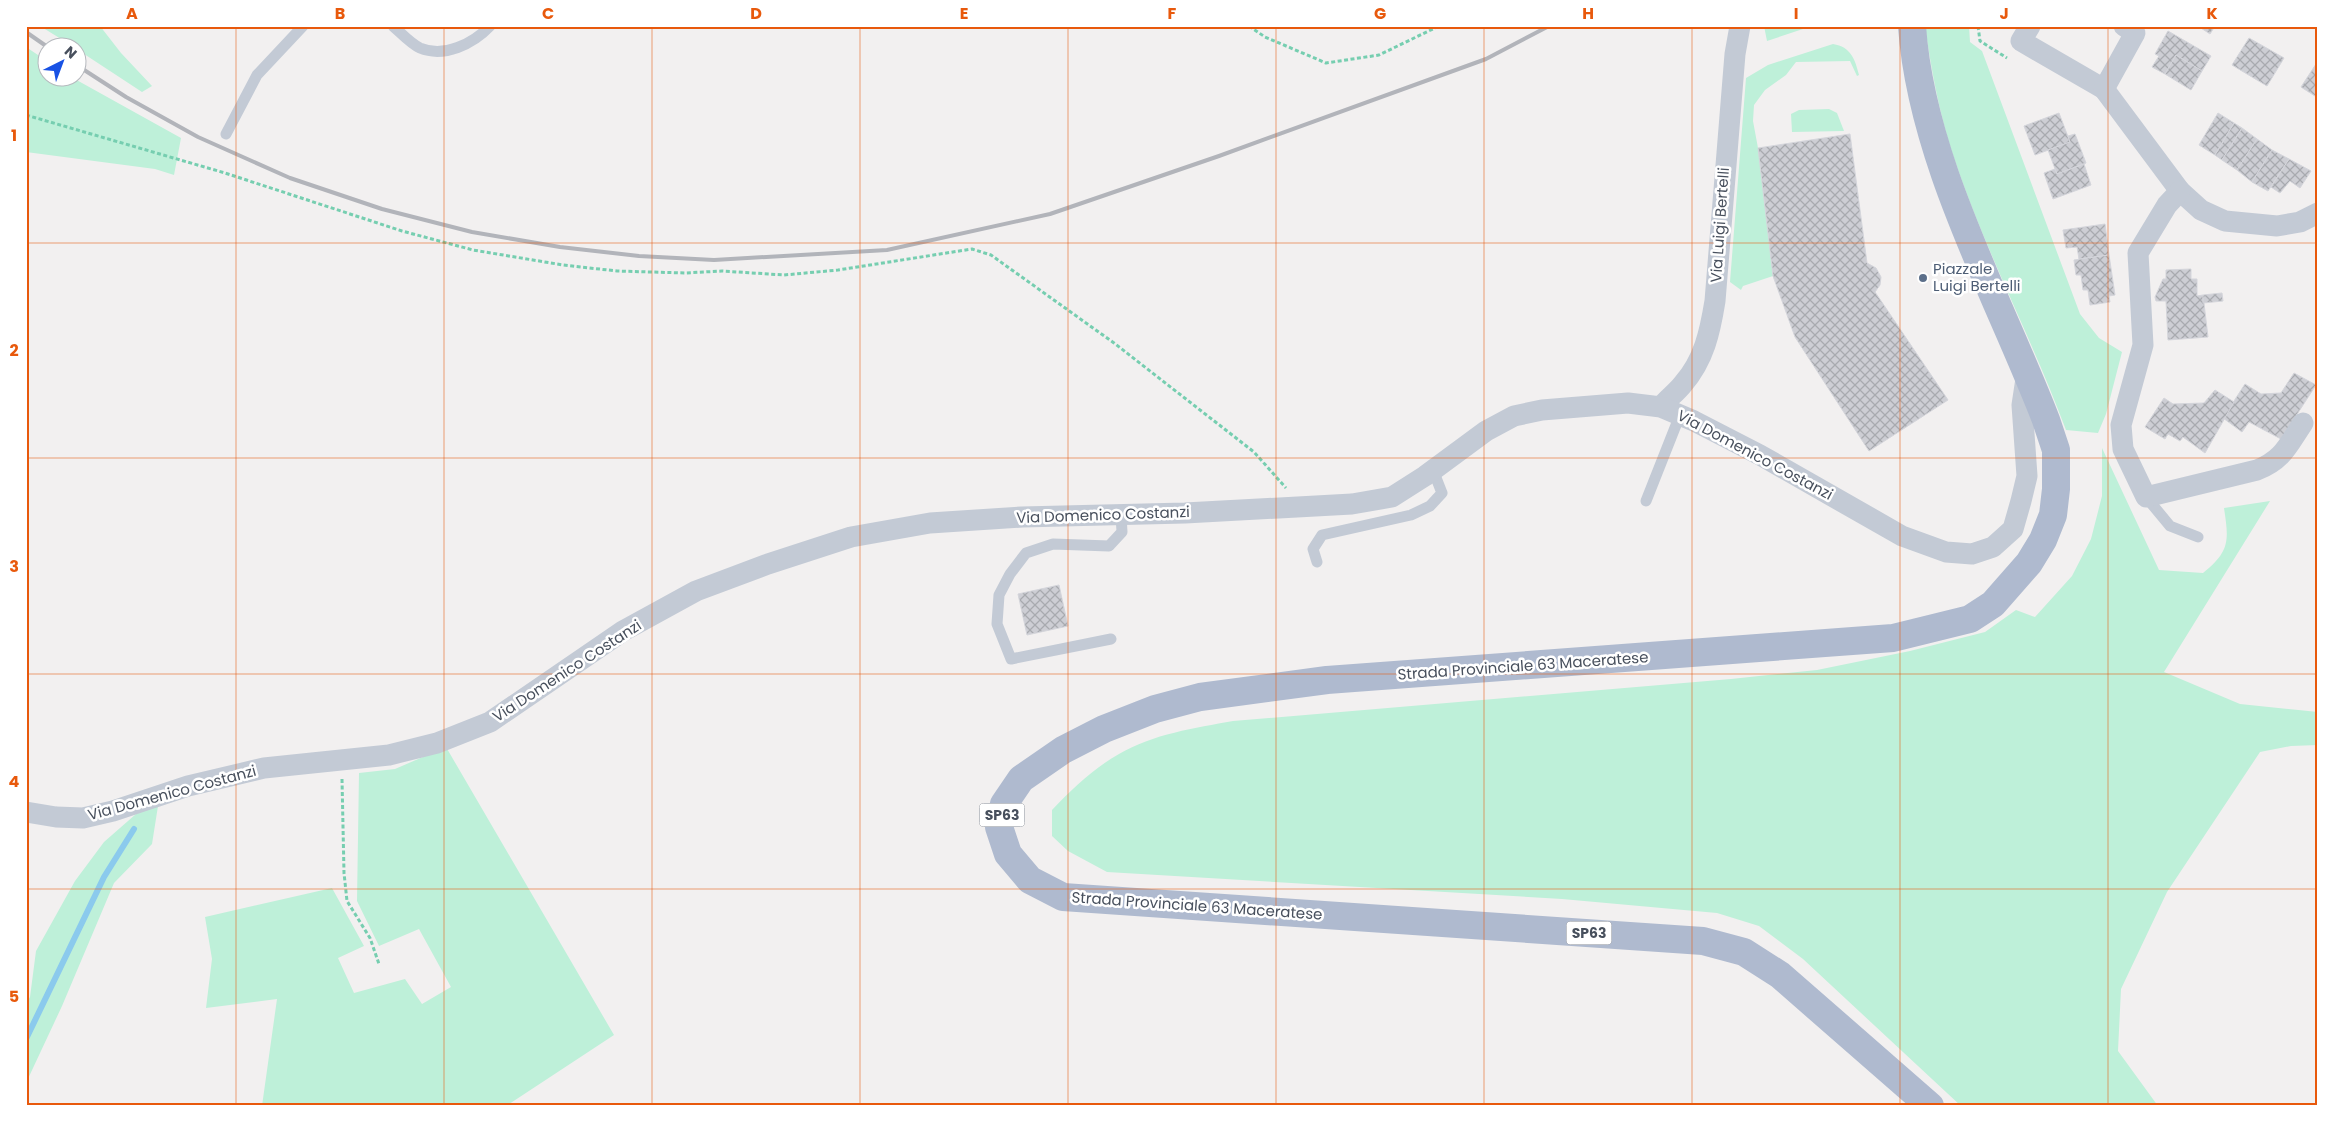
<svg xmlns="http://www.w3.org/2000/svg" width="2344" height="1132" viewBox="0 0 2344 1132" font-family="Poppins,sans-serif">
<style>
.green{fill:#bef0d9}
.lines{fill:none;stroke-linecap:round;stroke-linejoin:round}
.stream{stroke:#8bcaed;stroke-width:6}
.building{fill:url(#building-cross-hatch);stroke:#d4d5db}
.path{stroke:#76ceb0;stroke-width:3;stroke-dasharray:4 2.5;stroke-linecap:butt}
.lane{stroke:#c3cad5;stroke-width:11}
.street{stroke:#c3cad5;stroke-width:21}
.primary{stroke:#afbacf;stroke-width:28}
.rail{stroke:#b2b4ba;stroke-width:4}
.grid{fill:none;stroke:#e8590c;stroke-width:1;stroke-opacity:0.55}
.service-dot{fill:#5c6f8a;stroke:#fff;stroke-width:2}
.labels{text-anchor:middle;stroke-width:5;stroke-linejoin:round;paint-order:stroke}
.shield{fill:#fff;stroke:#7f848e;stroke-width:1}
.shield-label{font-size:14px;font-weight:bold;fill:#48505d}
.street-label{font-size:15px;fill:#48505d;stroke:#fff}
.service-label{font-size:15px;fill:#4e5e75;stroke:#fff;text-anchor:start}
.neatline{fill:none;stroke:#e8590c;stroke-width:2}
.grid-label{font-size:16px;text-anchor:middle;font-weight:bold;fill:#e8590c}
</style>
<defs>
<pattern id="building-cross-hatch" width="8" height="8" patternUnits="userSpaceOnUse" patternTransform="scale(1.25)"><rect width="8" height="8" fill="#cdced4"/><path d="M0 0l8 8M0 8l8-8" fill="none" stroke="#a8aaaf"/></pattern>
</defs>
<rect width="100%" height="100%" fill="#f2f0f0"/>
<g class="green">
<polygon points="40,26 100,26 121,53 152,86 142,92 78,50 78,48 74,47"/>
<polygon points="1764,26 1812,26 1767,41"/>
<path d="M1925,26h44l1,16 12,9 98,263 19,24 23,14 -16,62 -8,19 -32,-3c-35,-94 -83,-183 -114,-278 -13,-40 -21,-84 -27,-126z"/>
<path d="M1833,44c18,3 22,15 26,31l-2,1 -7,-15 -54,1 -10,13 -21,15 -11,15 -1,16 5,27 15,128 -30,10 -2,4 -11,-8 16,-204 22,-13z"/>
<polygon points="26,47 47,61 48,78 73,78 181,138 174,175 155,169 26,152"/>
<polygon points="1829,109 1837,113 1844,131 1792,132 1791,114 1799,110"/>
<path d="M2102,448l57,122 44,3c27,-22 26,-32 21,-65l46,-7 -106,171 76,32 78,8v33l-27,1 -31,6 -93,140 -46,97 -3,62 40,55h-79l-5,-3 -7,3h-106l-158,-147 -44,-33 -42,-13 -155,-14 -455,-27 -39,-21 -16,-15v-26c20,-21 42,-42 67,-56 34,-20 76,-26 114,-33l498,-42 86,-9 93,-19 75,-19 31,-22 19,7 37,-41 19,-37 11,-43z"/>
<polygon points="446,747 614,1035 506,1106 262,1106 277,999 206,1008 212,959 205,917 332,888 364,946 338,958 354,993 405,979 422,1004 451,987 419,929 379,946 357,901 359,773 395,769"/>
<polygon points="158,806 152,844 114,883 62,1006 26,1083 26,1004 30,997 36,951 75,881 104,842 136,814"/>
</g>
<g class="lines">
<polyline class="stream" points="26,1039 104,877 134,829"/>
</g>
<g class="building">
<polygon points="2198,26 2215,26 2210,34"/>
<polygon points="2168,31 2211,56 2202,71 2176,55 2165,74 2152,67 2159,56 2155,54"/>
<polygon points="2249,38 2284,58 2267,86 2232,65"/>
<polygon points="2176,55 2202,71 2191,90 2165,74"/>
<polygon points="2318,61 2318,98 2301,87"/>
<polygon points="2059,113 2070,142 2035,155 2024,126"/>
<polygon points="2218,113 2234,123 2215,155 2199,145"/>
<polygon points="2234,123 2242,128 2222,160 2215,155"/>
<polygon points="2242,128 2257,139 2237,170 2222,160"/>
<polygon points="1850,134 1867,263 1876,268 1881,277 1880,285 1875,292 1948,400 1869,451 1795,337 1773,276 1758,148"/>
<polygon points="2075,134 2086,163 2057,174 2048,150 2070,142 2068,136"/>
<polygon points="2257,139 2272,150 2252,182 2237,170"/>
<polygon points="2272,150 2289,159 2268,191 2252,182"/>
<polygon points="2289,159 2311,171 2300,188 2290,181 2280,193 2271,187"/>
<polygon points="2084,164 2091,185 2053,199 2044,173 2055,169 2057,174"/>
<polygon points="2105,224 2109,255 2079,259 2077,247 2066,248 2063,230"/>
<polygon points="2109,255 2115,295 2109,296 2110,302 2090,305 2088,290 2083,290 2081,275 2076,275 2074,260"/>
<polygon points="2191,269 2191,279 2197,279 2197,296 2203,295 2208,337 2168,340 2166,301 2156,301 2155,297 2163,279 2166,279 2166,270"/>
<polygon points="2222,293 2223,301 2203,303 2203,295"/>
<polygon points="2294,373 2316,385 2281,439 2249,422 2242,432 2223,418 2245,384 2261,394 2281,393"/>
<polygon points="2215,390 2234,402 2205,453 2183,437 2180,441 2168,434 2165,439 2145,427 2164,398 2173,404 2204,403"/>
<polygon points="1059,585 1068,626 1027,635 1018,594"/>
</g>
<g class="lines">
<g class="path">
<polyline points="1249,26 1265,37 1326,63 1379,55 1439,26"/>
<polyline points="1978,26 1980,41 2007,58"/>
<polyline points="26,115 225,173 402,231 473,250 563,265 617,271 685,273 722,271 784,275 838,270 972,249 991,255 1114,343 1254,452 1286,488"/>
<polyline points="342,779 344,873 347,901 370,938 379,964"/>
</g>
<g class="lane">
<path d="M393,26c8,7 18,18 27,22 24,10 53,-4 70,-22"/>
<polyline points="226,134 257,75 303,26"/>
<polyline points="2146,497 2170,526 2198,537"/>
<polyline points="1646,501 1680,415"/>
<polyline points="1317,562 1313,549 1322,535 1411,515 1430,506 1442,493 1433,470"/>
<polyline points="1111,639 1011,659 997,624 999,595 1010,574 1026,553 1053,544 1109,546 1122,532 1121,515"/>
</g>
<g class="street">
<polyline points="2030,26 2021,41 2104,89 2180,191 2201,210 2225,221 2277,226 2300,222 2318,213"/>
<polyline points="2104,89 2135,33 2124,26"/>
<path d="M2180,191l-13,14 -29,48 5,92 -22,80 2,24 23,48 111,-27c26,-10 31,-25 46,-47"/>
<path d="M1661,407c6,-8 15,-14 22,-23 21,-24 27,-52 32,-83l20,-247 5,-28"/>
<polyline points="26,812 56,817 83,818 113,811 188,786 264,768 389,755 437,743 490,722 623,631 696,591 768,564 851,537 930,523 1022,517 1185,513 1352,504 1392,497 1425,476 1486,431 1514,416 1542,410 1628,403 1661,407 1694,421 1760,455 1902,536 1946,552 1972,554 1993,547 2013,529 2021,501 2027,476 2022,405 2027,372"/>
</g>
<path class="primary" d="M1912,26c9,133 86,270 134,394l10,30v39l-3,26 -10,25 -14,23 -36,41 -23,15 -77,19 -566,42 -127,17 -45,12 -51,20 -41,21 -42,29 -17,25 -5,23 9,27 22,26 33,17 640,44 41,11 36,23 150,131"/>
<g class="rail">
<polyline points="26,32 49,48"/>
<polyline points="78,66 126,97 198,137 290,178 382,209 472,232 560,247 639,256 714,260 887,250 1050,214 1219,156 1486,59 1549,26"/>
</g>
</g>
<path class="grid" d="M236,26v1080M444,26v1080M652,26v1080M860,26v1080M1068,26v1080M1276,26v1080M1484,26v1080M1692,26v1080M1900,26v1080M2108,26v1080M26,243h2292M26,458h2292M26,674h2292M26,889h2292"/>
<circle class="service-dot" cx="1923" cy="278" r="5"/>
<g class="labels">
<g class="shield">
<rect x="979.5" y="803.5" width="45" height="23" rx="4"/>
<rect x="1566.5" y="921.5" width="45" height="23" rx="4"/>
</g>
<g class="shield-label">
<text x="1002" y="820">SP63</text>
<text x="1589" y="938">SP63</text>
</g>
<g class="street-label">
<text transform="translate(1720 225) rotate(-86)" y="5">Via Luigi Bertelli</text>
<text transform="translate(1755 455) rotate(28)" y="5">Via Domenico Costanzi</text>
<text transform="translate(1103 515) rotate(-2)" y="5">Via Domenico Costanzi</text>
<text transform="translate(1523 666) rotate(-4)" y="5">Strada Provinciale 63 Maceratese</text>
<text transform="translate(567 671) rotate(-33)" y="5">Via Domenico Costanzi</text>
<text transform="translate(172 793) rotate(-15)" y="5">Via Domenico Costanzi</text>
<text transform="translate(1197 906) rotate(4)" y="5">Strada Provinciale 63 Maceratese</text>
</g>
<g class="service-label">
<text x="1933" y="274">Piazzale<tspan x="1933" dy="17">Luigi Bertelli</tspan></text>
</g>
</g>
<rect width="2344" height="1132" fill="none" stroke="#ffffff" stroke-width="55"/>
<g transform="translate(62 62) rotate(42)"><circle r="24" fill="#ffffff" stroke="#b6b9be"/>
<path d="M0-4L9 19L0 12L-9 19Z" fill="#1852e4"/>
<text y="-8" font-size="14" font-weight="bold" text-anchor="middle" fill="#48505d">N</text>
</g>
<rect x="28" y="28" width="2288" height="1076" class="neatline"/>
<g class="grid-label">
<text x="132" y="19">A</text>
<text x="340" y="19">B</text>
<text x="548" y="19">C</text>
<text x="756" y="19">D</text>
<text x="964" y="19">E</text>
<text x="1172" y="19">F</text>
<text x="1380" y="19">G</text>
<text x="1588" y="19">H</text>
<text x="1796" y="19">I</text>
<text x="2004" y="19">J</text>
<text x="2212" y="19">K</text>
<text x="14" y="141">1</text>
<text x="14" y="356">2</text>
<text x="14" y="572">3</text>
<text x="14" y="787">4</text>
<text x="14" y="1002">5</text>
</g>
</svg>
